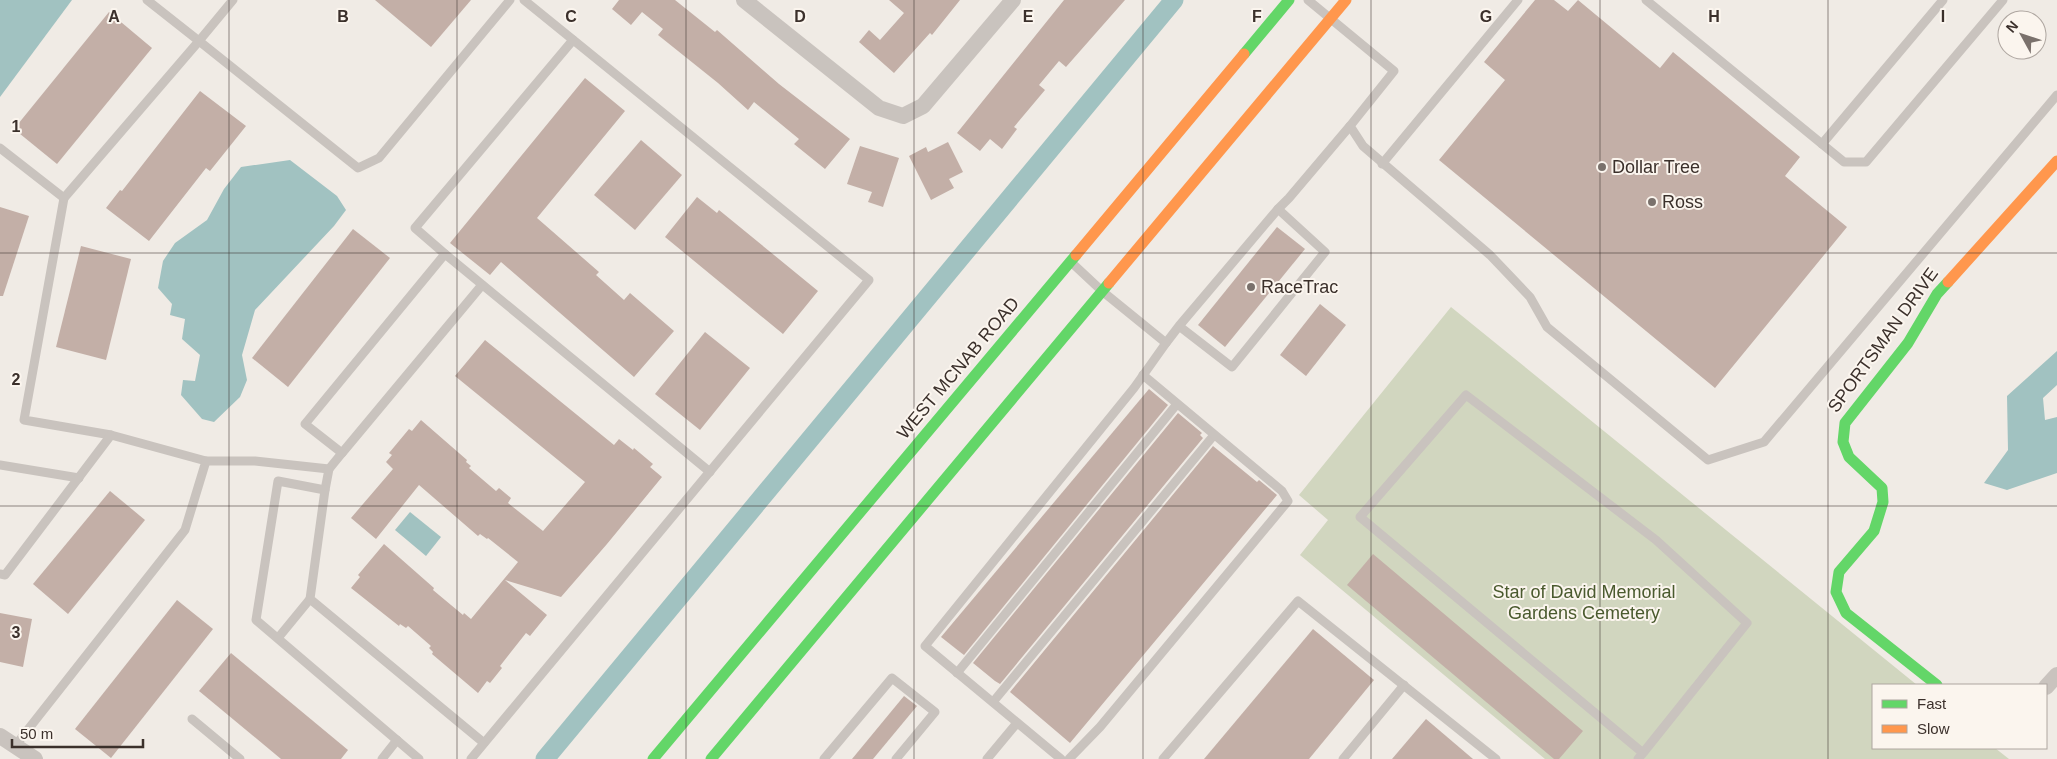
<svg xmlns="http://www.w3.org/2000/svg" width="2057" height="759" viewBox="0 0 2057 759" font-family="Arial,sans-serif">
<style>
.green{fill:#d1d6bf}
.water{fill:#a1c2c1}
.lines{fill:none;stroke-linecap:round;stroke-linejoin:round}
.canal{stroke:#a1c2c1;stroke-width:19}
.building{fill:#c3afa7}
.lane{stroke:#c9c3be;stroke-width:9}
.street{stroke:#c9c3be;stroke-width:16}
.fast{stroke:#63d668;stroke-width:11}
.slow{stroke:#ff974d;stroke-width:11}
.grid{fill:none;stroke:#3b302b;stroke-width:1;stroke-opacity:0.55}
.poi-dot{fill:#7a716c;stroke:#fbf5ee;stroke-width:2}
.labels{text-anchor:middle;stroke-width:4;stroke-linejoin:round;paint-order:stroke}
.poi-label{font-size:18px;fill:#3b302b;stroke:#fbf5ee;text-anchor:start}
.street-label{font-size:18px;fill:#3b302b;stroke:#fbf5ee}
.park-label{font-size:18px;fill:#4a5a2e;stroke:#fbf5ee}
.grid-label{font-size:16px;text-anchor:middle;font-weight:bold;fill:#3b302b;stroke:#fbf5ee;stroke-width:4;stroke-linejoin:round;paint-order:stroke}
</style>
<rect width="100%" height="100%" fill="#f0ebe5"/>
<polygon class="green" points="1451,307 1917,685 1873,685 1873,748 1995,748 2009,759 1545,759 1300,555 1328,520 1299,495"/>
<g class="water">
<polygon points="0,0 72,0 0,97"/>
<polygon points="290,160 337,196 346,210 334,226 255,310 242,355 247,380 240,397 214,422 202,419 181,395 183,380 195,381 200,355 182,339 185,319 170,315 172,304 158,288 163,261 175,243 207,220 224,189 241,167"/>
<polygon points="2057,351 2057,385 2043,398 2045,420 2057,417 2057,473 2007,490 1984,483 2008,450 2007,396"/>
<polygon points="410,512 441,537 426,556 395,530"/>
</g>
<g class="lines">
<polyline class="canal" points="545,759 1174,0"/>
</g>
<g class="building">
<polygon points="375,0 471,0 431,47"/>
<polygon points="619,0 675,0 715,32 717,30 779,84 850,139 825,169 794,144 799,139 754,102 748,110 718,83 658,35 663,29 642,12 631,25 612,9"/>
<polygon points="889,0 960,0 932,35 930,33 894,73 859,42 869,30 880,40 904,13"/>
<polygon points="1064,0 1125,0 1066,67 1059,61 1039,85 1045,90 1014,127 1017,129 1002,149 990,139 980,151 957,133"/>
<polygon points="1535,0 1554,0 1568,11 1578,0 1660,68 1673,52 1800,157 1785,176 1847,227 1715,388 1439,160 1505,80 1484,62"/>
<polygon points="109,12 152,48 57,164 14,129"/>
<polygon points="585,78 625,111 537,218 599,272 596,275 624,300 630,293 674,331 634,377 501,262 490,275 450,243"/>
<polygon points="200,91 246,126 210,171 206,168 149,241 106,208 120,190 122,191"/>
<polygon points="641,140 682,175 635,230 594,195"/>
<polygon points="948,142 963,172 949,179 954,188 931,200 909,156 926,147 928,152"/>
<polygon points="860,146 899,158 883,207 868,202 872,192 847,184"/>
<polygon points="697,197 717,213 719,210 818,291 783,334 665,237"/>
<polygon points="0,207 29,216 3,296 0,296"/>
<polygon points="1277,227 1305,249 1225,347 1198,325"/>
<polygon points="353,229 390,258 288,387 252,358"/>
<polygon points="81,246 131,259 106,360 56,347"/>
<polygon points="1320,304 1346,325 1306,376 1280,355"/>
<polygon points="705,332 750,368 700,430 655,394"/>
<polygon points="485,340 614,445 619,439 633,450 634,448 653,464 650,467 662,477 607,544 561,597 505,580 547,615 530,636 526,633 500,666 502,668 490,683 487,681 478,693 432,654 433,652 429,648 431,646 408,626 406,628 400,624 399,626 351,588 360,577 358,575 384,544 434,588 433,590 463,615 464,613 471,619 518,562 488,538 487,539 480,534 478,536 419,485 376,539 351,518 393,469 386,462 392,455 389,453 409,429 412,431 421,420 467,460 466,462 471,466 469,468 496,491 499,488 511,498 508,503 543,531 585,482 455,376"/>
<polygon points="1149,389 1168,405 964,655 960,652 941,637"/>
<polygon points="1178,413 1202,433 1200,435 1203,438 1000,684 995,681 973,663"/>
<polygon points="1213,446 1257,482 1259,480 1277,495 1070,743 1010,692"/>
<polygon points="110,491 145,520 68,614 33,584"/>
<polygon points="1373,554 1583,731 1559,759 1554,759 1347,585"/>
<polygon points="177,600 213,629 111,758 75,729"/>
<polygon points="0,613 32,619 23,667 0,662"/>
<polygon points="1313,629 1374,680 1309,759 1204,759"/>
<polygon points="231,653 348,750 341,759 281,759 199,691"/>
<polygon points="904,696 917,706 873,759 852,759"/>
<polygon points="1426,719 1473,759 1392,759"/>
</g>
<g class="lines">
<g class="lane">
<polyline points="147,0 199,41 233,0"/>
<polyline points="1308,0 1394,71 1350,126 1363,146 1490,255 1530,297 1547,327 1708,460 1764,442 2057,95"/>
<polyline points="1646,0 1844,162 1866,162 2003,0"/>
<polyline points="1822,144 1943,0"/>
<polyline points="0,148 64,198 24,420 111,435 206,461 185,530 15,746"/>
<polyline points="1382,164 1518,0"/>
<polyline points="64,198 199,41 358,168 379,158 510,0"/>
<polyline points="1278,209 1289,198 1350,126"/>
<polyline points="445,254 415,228 573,40"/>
<polyline points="1072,263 1102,291 1166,343 1179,326 1278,209 1325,252 1232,367 1179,326"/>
<polyline points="342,453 482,285"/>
<polyline points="206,461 255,461 329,469 325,490 278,481 256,620 419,759"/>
<polyline points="0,465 79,478"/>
<polyline points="329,469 342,453 305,424 445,254 710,472"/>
<polyline points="325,490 310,599 484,743"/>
<polyline points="0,574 5,575 111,435"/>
<polyline points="278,638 310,599"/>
<polyline points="957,673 1177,404"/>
<polyline points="993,702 1214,435"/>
<polyline points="192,719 240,759"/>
<polyline points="382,759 397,740"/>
<polyline points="471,759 869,280 524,0"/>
<polyline points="824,759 892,678 935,712 896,759"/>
<polyline points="987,759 1017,723"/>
<polyline points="1061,759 925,646 1134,388 1166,343"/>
<polyline points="1069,759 1100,727 1288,501 1282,491 1143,375"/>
<polyline points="1163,759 1298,601 1496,759"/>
<polyline points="1343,759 1404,685"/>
<polyline points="1638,759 1643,753 1747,623 1656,540 1466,395 1360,517 1643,753"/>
</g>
<g class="street">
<polyline points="744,0 879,108 903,116 923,106 1013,0"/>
<polyline points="2046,687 2057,675"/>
<polyline points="0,736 35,759"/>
</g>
<g class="fast">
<polyline points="1244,54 1289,0"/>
<polyline points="1937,685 1846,613 1836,592 1839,572 1874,531 1883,502 1882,488 1849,457 1843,442 1845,423 1908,343 1937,294 1948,282"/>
<polyline points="653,759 1076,255"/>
<polyline points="711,759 1109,283"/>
</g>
<g class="slow">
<polyline points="1076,255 1244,54"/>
<polyline points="1948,282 2057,161"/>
<polyline points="1109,283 1346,0"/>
</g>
</g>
<path class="grid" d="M229,0v759M457,0v759M686,0v759M914,0v759M1143,0v759M1371,0v759M1600,0v759M1828,0v759M0,253h2057M0,506h2057"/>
<g class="poi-dot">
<circle cx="1602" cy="167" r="5"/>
<circle cx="1652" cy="202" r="5"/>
<circle cx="1251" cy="287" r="5"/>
</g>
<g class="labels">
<g class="poi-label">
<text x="1612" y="173">Dollar Tree</text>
<text x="1662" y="208">Ross</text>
<text x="1261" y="293">RaceTrac</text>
</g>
<g class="street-label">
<text transform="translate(1883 340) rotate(-54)" y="6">SPORTSMAN DRIVE</text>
<text transform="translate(958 368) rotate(-50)" y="6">WEST MCNAB ROAD</text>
</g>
<g class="park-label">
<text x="1584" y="598">Star of David Memorial<tspan x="1584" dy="21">Gardens Cemetery</tspan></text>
</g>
</g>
<g class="grid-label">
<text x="114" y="22">A</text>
<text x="343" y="22">B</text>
<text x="571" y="22">C</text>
<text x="800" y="22">D</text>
<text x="1028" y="22">E</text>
<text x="1257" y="22">F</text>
<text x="1486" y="22">G</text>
<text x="1714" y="22">H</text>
<text x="1943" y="22">I</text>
<text x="16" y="132">1</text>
<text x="16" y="385">2</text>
<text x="16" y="638">3</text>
</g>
<rect x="1872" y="684" width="175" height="65" fill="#fbf5ee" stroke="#aea6a0"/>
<rect x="1882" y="700" width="25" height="8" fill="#63d668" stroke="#aea6a0"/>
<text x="1917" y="709" font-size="15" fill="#3b302b">Fast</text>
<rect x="1882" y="725" width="25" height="8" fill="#ff974d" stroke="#aea6a0"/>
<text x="1917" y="734" font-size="15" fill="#3b302b">Slow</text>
<g transform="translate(2022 35) rotate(310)"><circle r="24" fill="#fbf5ee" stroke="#aea6a0"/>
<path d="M0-4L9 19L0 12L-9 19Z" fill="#7a716c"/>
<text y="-8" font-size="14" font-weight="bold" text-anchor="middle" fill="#3b302b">N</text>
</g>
<path d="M12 739v8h131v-8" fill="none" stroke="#3b302b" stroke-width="2.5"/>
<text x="20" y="739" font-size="15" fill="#3b302b" stroke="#fbf5ee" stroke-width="4" paint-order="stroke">50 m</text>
</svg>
